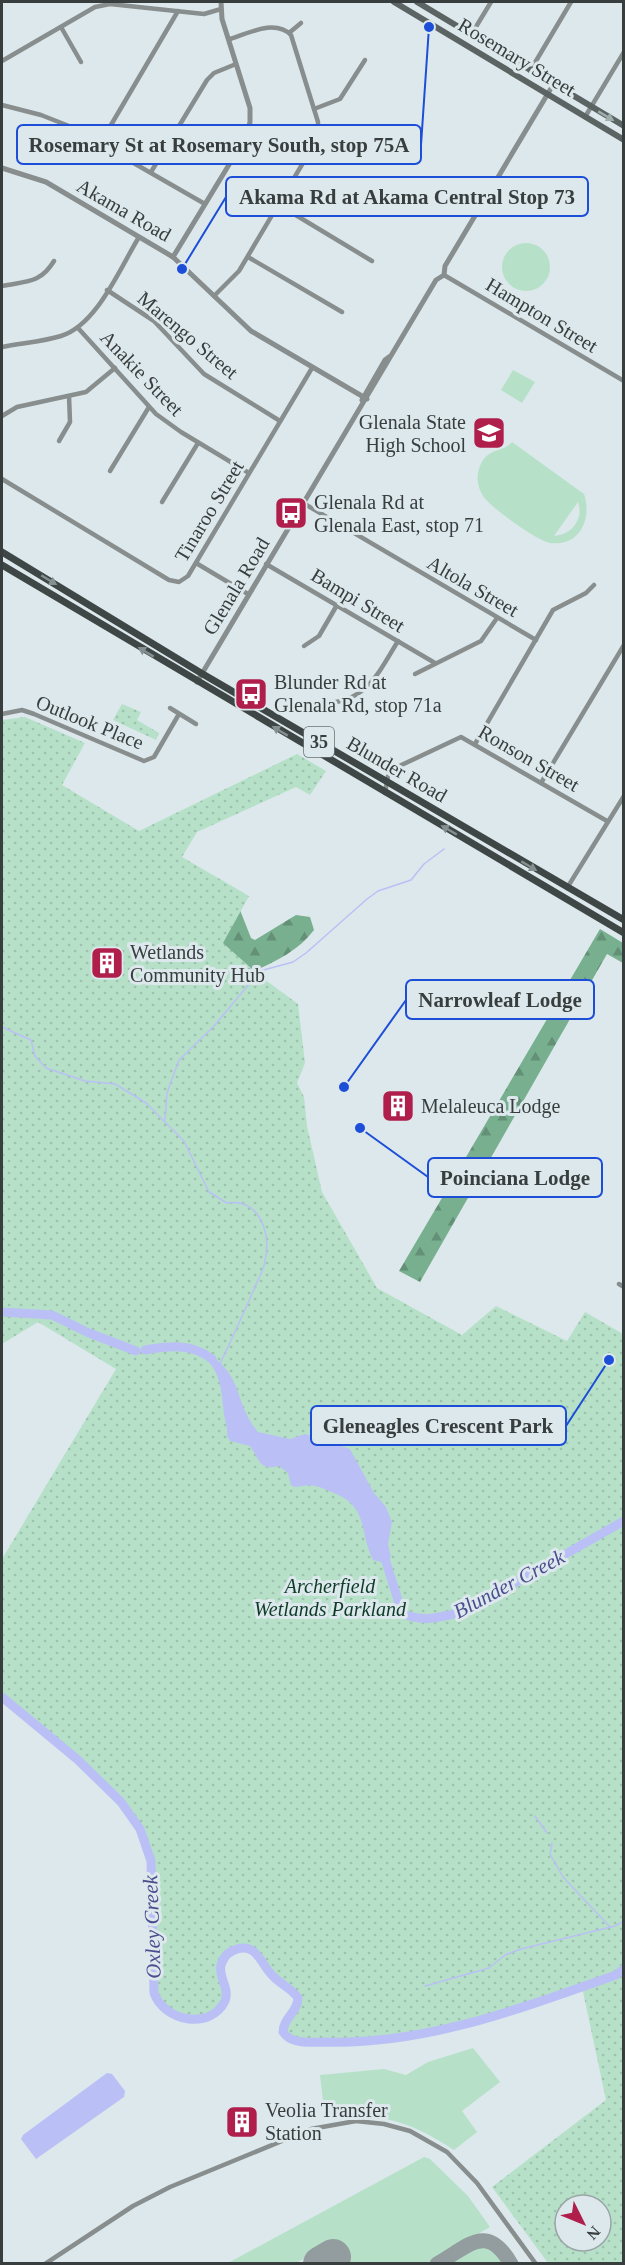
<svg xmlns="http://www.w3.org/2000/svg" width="625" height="2265" viewBox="0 0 625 2265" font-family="Georgia,serif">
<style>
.grass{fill:#b6e1c8;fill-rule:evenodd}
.forest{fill:url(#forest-firs)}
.park{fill:url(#park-dots);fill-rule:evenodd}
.water{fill:#bac0f5}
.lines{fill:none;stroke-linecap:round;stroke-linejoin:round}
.stream{stroke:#bac0f5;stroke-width:1.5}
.river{stroke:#bac0f5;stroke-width:9}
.taxiway{stroke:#939c9e;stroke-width:15}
.runway{stroke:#939c9e;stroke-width:36}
.minor{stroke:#888d8d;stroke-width:4.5}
.tertiary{stroke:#888d8d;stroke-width:5}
.secondary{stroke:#5c6463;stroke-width:6}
.primary{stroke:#3e4746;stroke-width:7}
.oneway{fill:#a2adae}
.oneway2{fill:#858f91}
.labels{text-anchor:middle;stroke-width:6;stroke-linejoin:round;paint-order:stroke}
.shield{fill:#dce8ec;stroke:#697072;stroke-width:1.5}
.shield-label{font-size:18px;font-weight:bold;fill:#383d3e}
.street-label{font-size:20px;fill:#383d3e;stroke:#dce8ec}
.poi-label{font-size:20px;fill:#383d3e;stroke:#dce8ec;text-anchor:start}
.park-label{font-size:20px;font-style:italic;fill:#0d3b26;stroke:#dce8ec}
.water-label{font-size:21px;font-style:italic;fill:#4a4e8e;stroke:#dce8ec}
.leader{fill:none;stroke:#1d4ed8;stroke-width:2}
.callout-dot{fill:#1d4ed8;stroke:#dce8ec;stroke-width:2}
.callout{fill:#dce8ec;stroke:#1d4ed8;stroke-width:2}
.callout-label{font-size:21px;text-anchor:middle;font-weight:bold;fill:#383d3e}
</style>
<defs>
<pattern id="forest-firs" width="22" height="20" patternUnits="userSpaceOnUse" patternTransform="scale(1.5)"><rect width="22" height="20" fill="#77af8f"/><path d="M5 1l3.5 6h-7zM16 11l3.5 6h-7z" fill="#639076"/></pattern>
<pattern id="park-dots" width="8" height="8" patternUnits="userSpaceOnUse" patternTransform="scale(1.5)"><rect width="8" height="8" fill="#b6e1c8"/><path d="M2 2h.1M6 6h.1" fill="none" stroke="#9dc2ad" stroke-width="1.8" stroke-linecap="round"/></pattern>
</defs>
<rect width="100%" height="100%" fill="#dce8ec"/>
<g class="grass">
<circle cx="526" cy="267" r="24"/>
<polygon points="513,370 535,382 522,403 501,390"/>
<path d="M512,442l72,52c8,23 -3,53 -34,49 -13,-2 -60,-36 -67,-47 -5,-8 -7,-18 -4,-27 7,-23 25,-16 33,-27zM578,502c6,17 -6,33 -24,34z"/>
<path d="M473,2048l27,34 -38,29 15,21 -23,18c-45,-29 -76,-39 -129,-31l-5,-44 64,-6 22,6 22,-13z"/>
<polygon points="424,2157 430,2159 468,2196 490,2227 427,2263 338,2263 328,2246 296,2263 228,2263"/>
<polygon points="486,2244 497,2248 506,2263 445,2263 478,2245"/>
</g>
<g class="forest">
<path d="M94,888l144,17 13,33 4,2 41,-25 14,2 4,13c-19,25 -47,35 -75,48z"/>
<polygon points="600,929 623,943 623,963 607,954 420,1282 399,1271"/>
</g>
<g class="park">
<polygon points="122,704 141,712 137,720 159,733 156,740 113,720"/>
<path d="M25,717l60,26 -23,42 77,46 158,-77 29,17 -16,24 -14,-8 -99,45 -15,25 67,39 -26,47 37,33 38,28 7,59 -8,20 7,14 3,29 15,66 55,96 85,47 34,-29 71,35 18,-29 38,22v929h-75l-56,-76 114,-87 -24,-113c-88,29 -167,57 -262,55 -12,-1 -30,2 -37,-10 0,-14 16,-20 15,-34 -6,-10 -16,-13 -24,-21 -13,-11 -17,-34 -37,-28 -9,3 -13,7 -16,16 -2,12 9,23 3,36 -14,29 -60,20 -70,-8l-3,-132 -11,-32 -19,-27 -43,-42 -76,-63v-138l114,-190 -78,-47 -36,22v-624zM565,2205h36v36h-36z"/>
</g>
<g class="water">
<path d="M204,1351c41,23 29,52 54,81l32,7 15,-5 45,15 24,44 12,14 6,15 -4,22 3,13 -7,6 -11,-3c-14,-28 -4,-53 -39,-67 -19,-8 -19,-9 -40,-6l-3,-2 -3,-12 -9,-7c-20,5 -19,-6 -29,-20l-20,-5 -3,-5c1,-10 -2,-13 -3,-23 -3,-22 -2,-40 -21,-57z"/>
<polygon points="107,2073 112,2074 125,2091 124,2097 36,2159 21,2139 23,2135"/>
</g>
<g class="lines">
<g class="stream">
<path d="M2,1027l29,13 4,16 11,12 39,13 30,3 31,19 38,38 25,51 18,11c33,-5 44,30 38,58 -1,9 -7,18 -10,26 -11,26 -23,51 -35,77"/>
<polyline points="165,1120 167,1093 179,1060 214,1026 260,971 293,962 306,953 367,899 378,891 411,880 424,864 444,849"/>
<polyline points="535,1816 547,1833"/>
<polyline points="552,1843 550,1854 563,1877 610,1927"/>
<polyline points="425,1986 489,1968 505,1955 521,1949 615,1926 624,1921"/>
</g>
<g class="river">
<polyline points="2,1312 52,1315 89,1333 136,1351"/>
<path d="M145,1350c24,-4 47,-7 67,9"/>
<path d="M383,1552l19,61c19,10 41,4 61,-1l161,-91"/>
<path d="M2,1697l76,63 43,42 19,27 11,32 3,132c10,28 56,38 71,8 5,-13 -7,-24 -4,-36 3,-9 7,-13 16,-16 21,-6 24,17 37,28 8,8 18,12 24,21 0,14 -15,20 -15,34 8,13 29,10 42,10 102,3 196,-34 291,-67l8,-6"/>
</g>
<path class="taxiway" d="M437,2264c32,-18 50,-42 74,0"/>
<polyline class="runway" points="321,2264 333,2257"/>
<g class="minor">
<polyline points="61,27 81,62"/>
<polyline points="289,33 301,23"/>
<polyline points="471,35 491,2"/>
<polyline points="2,61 95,7 110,4 204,14 221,9"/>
<polyline points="530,71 571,2"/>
<polyline points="2,105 41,115 69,126 205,204"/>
<polyline points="314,109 340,99 365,60"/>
<polyline points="585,117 624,52"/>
<polyline points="101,142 178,11"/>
<polyline points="151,172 207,80 214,73 236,64"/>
<polyline points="279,205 372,261"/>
<polyline points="248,257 342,312"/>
<polyline points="444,275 624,381"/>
<path d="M2,286c24,-5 38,-2 52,-25"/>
<polyline points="107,290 154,321 204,374 280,421"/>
<path d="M214,296l25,-25 74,-125 5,-15v-9l-27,-87c-16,-16 -42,-2 -61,4"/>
<polyline points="78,328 156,414 181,432 249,473"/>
<path d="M2,347c19,-4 40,-5 59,-11 36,-11 59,-68 78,-99"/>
<polyline points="2,416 17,407 86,392 115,368"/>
<polyline points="59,441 70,422 69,396"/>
<polyline points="110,471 149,407"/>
<polyline points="2,479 169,580 179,582 188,576 312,368"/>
<polyline points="162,502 198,443"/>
<polyline points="303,503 536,640"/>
<polyline points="196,563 248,594"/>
<polyline points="266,564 435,663"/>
<polyline points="304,646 319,636 337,605"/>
<polyline points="415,674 481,641 497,618"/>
<path d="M324,703c42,0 55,-31 74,-62"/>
<polyline points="170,708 196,724"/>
<polyline points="2,714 22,710 34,714 144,761 154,757 179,714"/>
<polyline points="475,744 553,610 586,593 594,585"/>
<polyline points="541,783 624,645"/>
<polyline points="385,793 388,776 393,769 461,737 607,821"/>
<polyline points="567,888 624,796"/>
<polyline points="619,1284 624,1287"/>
<polyline points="45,2264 133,2206 170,2187 311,2129 356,2121 384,2124 410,2131 447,2152 477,2183 536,2264"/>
</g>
<g class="tertiary">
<polyline points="2,168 46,182 173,257 251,331 367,399"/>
<polyline points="173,257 247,135 250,122 250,108 222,19 221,2"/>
<polyline points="362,400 385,360 389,357"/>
<polyline points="197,682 436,280 444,275 445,266 553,85"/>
</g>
<g class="secondary">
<polyline points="394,2 624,140"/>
<polyline points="417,2 624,126"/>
</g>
<g class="primary">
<polyline points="2,552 201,673 624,920"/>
<polyline points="2,565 624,933"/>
</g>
</g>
<defs><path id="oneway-solid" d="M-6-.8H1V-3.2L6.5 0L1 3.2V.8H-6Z" transform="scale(1.5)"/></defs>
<use class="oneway" href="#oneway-solid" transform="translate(606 116) rotate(31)"/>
<g class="oneway2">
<use href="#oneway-solid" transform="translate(49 580) rotate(31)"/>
<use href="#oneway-solid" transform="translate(146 652) rotate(-149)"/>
<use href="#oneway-solid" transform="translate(280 731) rotate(-149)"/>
<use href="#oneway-solid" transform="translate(449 830) rotate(-150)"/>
<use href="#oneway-solid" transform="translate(529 866) rotate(31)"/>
</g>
<defs>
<symbol id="school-square" viewBox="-11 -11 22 22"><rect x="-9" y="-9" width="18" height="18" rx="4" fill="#b01f4c" stroke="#dce8ec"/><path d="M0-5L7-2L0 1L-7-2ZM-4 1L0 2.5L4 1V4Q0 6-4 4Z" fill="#fff"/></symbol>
<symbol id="bus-square" viewBox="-11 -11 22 22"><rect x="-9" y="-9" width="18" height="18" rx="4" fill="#b01f4c" stroke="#dce8ec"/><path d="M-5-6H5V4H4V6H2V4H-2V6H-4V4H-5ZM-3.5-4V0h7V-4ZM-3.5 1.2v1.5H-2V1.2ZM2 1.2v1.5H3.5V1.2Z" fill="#fff"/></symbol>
<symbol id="building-square" viewBox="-11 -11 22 22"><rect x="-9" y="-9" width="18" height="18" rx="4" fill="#b01f4c" stroke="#dce8ec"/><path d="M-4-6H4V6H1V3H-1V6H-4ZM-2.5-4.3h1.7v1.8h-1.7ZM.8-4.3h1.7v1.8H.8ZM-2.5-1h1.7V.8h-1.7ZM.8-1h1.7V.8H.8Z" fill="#fff"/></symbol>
</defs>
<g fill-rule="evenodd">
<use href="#school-square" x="470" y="414" width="38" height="38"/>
<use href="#bus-square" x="272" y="494" width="38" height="38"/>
<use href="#bus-square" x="232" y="675" width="38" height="38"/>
<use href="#building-square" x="88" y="944" width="38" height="38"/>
<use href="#building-square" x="379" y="1087" width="38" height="38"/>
<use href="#building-square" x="223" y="2103" width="38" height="38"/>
</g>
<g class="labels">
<rect class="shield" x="304" y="727" width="30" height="30" rx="4.5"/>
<g class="shield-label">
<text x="319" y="748">35</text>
</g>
<g class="street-label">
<text transform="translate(517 57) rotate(31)" y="7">Rosemary Street</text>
<text transform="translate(124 210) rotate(30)" y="7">Akama Road</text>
<text transform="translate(542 315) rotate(31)" y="7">Hampton Street</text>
<text transform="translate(188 335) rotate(40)" y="7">Marengo Street</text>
<text transform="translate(142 373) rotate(46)" y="7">Anakie Street</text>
<text transform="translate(209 511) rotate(-59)" y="7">Tinaroo Street</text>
<text transform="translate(236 586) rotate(-59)" y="7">Glenala Road</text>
<text transform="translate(473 586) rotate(30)" y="7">Altola Street</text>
<text transform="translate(358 600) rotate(31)" y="7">Bampi Street</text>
<text transform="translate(90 722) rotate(22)" y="7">Outlook Place</text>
<text transform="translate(529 758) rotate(30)" y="7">Ronson Street</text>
<text transform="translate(397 769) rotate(30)" y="7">Blunder Road</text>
</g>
<g class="poi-label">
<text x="466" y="429" text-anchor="end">Glenala State<tspan x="466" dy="23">High School</tspan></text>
<text x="314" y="509">Glenala Rd at<tspan x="314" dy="23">Glenala East, stop 71</tspan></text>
<text x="274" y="689">Blunder Rd at<tspan x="274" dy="23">Glenala Rd, stop 71a</tspan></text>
<text x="130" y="959">Wetlands<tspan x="130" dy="23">Community Hub</tspan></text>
<text x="421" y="1113">Melaleuca Lodge</text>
<text x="265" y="2117">Veolia Transfer<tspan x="265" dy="23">Station</tspan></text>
</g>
<g class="park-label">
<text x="330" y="1593">Archerfield<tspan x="330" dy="23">Wetlands Parkland</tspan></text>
</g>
<g class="water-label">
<text transform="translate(509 1584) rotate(-28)" y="7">Blunder Creek</text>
<text transform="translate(152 1927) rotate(-92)" y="7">Oxley Creek</text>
</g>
</g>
<path class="leader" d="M429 27L421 145M182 269L226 197M344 1087L406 1000M360 1128L428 1177M609 1360L566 1426"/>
<g class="callout-dot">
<circle cx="429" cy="27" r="6"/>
<circle cx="182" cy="269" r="6"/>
<circle cx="344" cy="1087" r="6"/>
<circle cx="360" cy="1128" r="6"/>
<circle cx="609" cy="1360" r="6"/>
</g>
<g class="callout">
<rect x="17" y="125" width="404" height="39" rx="6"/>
<rect x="226" y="177" width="362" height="39" rx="6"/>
<rect x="406" y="980" width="188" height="39" rx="6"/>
<rect x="428" y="1158" width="174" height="39" rx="6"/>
<rect x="311" y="1406" width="255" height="39" rx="6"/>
</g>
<g class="callout-label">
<text x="219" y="152">Rosemary St at Rosemary South, stop 75A</text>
<text x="407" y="204">Akama Rd at Akama Central Stop 73</text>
<text x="500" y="1007">Narrowleaf Lodge</text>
<text x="515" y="1185">Poinciana Lodge</text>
<text x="438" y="1433">Gleneagles Crescent Park</text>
</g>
<rect width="625" height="2265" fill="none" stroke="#383d3e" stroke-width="6"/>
<g transform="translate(583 2223) rotate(133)"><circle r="28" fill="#dce8ec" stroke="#9aa4a6" stroke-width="1.5"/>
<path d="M0-4.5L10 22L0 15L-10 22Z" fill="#b01f4c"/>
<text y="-9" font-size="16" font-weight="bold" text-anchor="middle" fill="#383d3e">N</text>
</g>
</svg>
